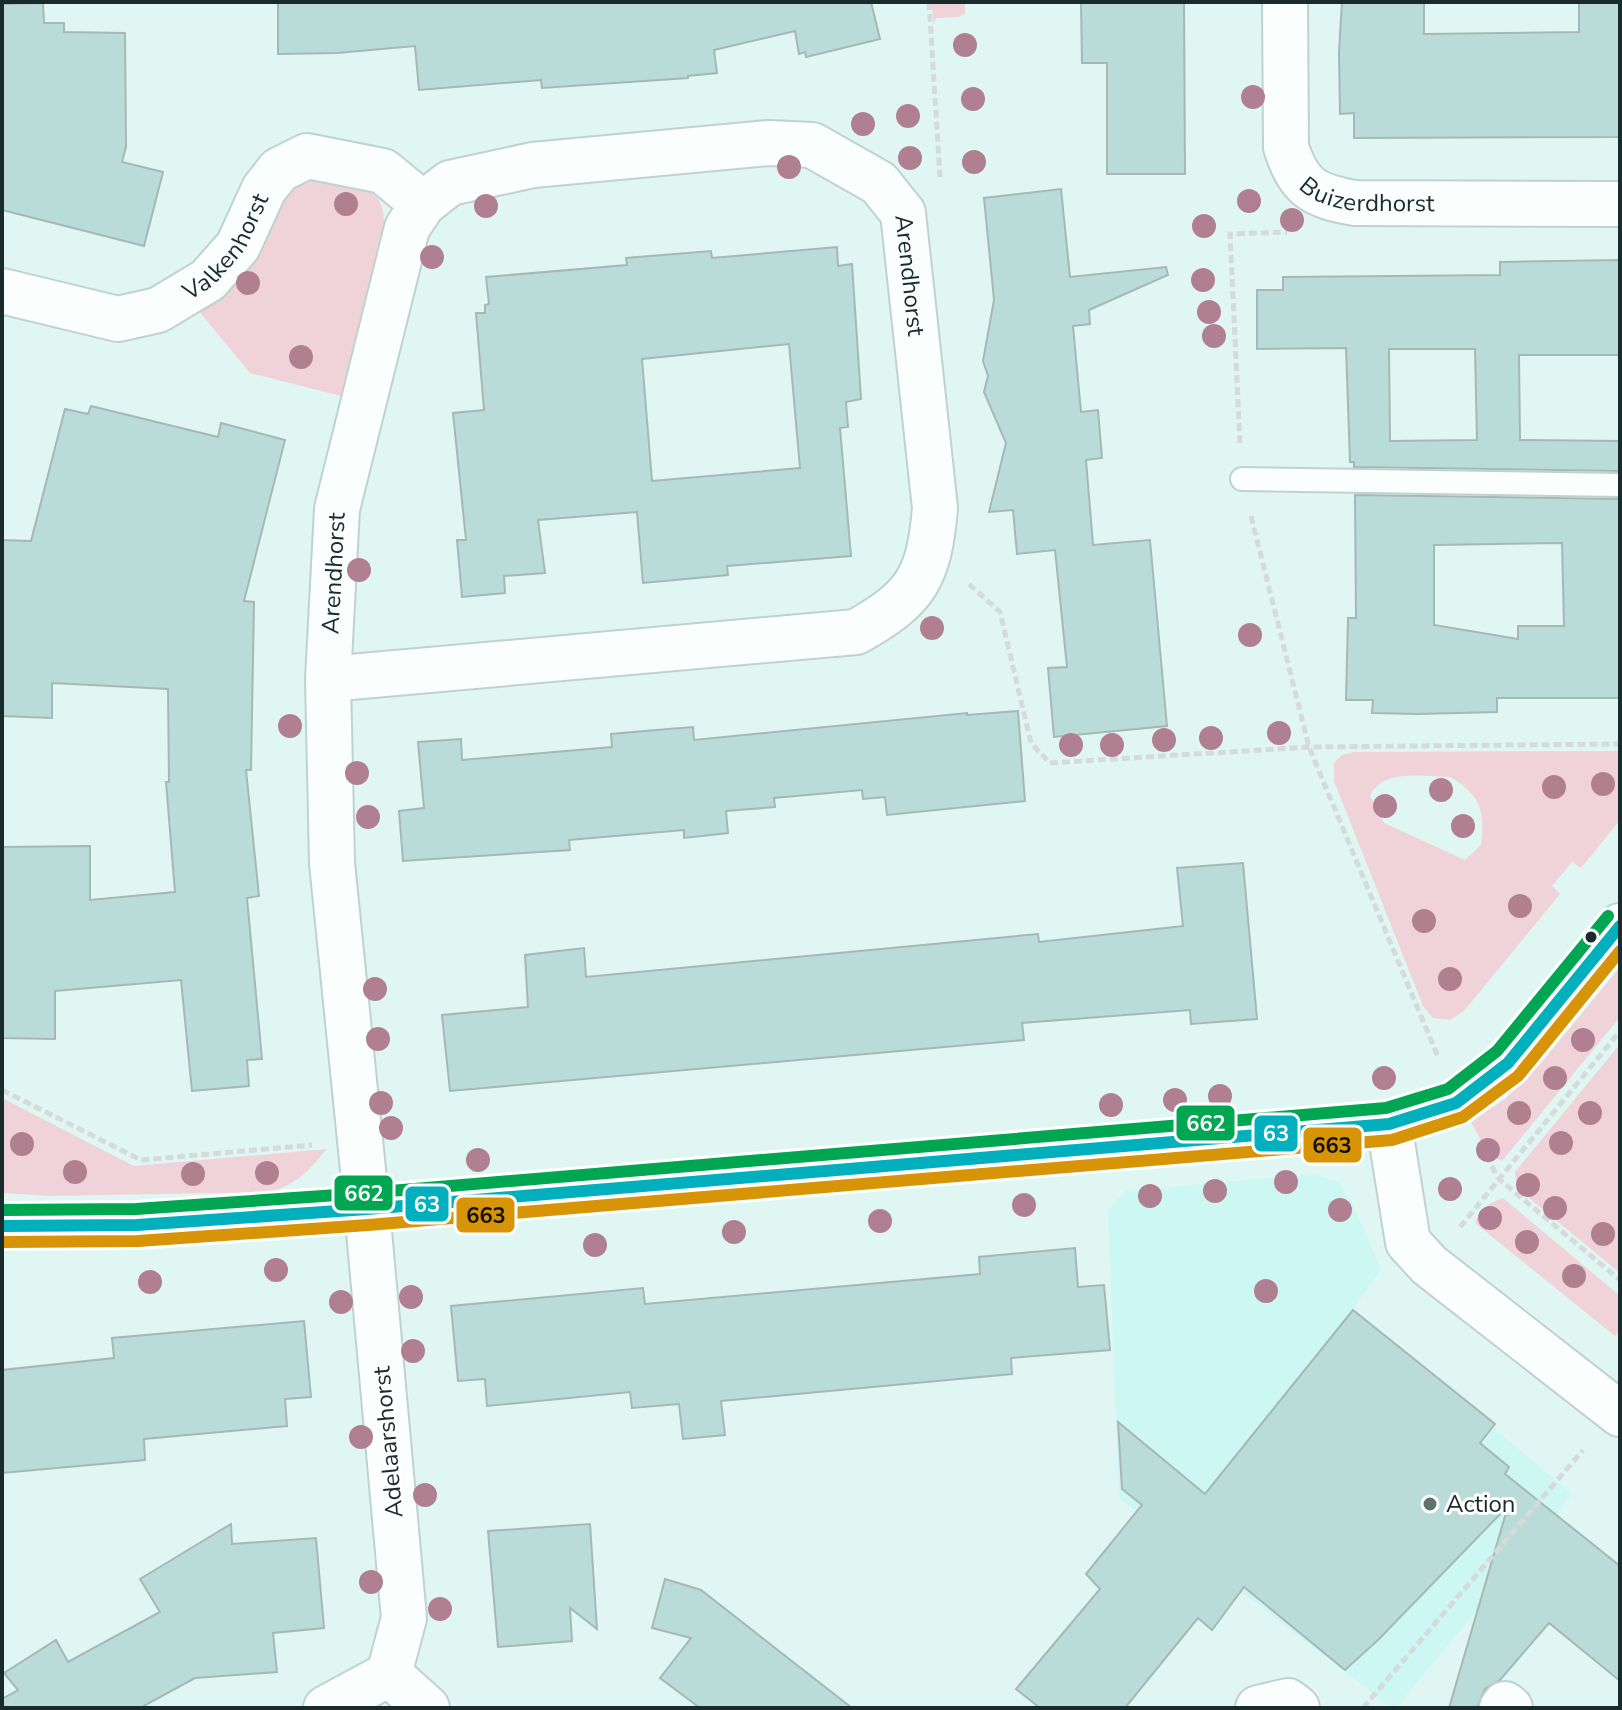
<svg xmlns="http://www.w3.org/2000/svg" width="1622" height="1710" viewBox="0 0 1622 1710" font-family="'Nunito Sans',sans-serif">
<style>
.built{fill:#cdf7f2}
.green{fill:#f0d3d8;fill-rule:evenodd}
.building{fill:#badcd9;stroke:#a6b8b6;stroke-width:2;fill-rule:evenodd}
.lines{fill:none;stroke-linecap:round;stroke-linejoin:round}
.service-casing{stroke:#c0d2d0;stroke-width:26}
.minor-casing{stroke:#c0d2d0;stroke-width:48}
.path{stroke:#d5dbda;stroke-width:5;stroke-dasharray:8 4;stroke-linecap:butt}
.service{stroke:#fafefd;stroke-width:22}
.minor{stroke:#fafefd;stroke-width:44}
.bus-1-casing{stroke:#fff;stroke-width:18}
.bus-2-casing{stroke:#fff;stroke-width:18}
.bus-3-casing{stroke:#fff;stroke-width:18}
.bus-1{stroke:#02afbd;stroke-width:12}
.bus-2{stroke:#d69406;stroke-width:12}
.bus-3{stroke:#00a651;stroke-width:12}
.tree{fill:#b18090}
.bus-dot{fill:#192b2a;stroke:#fff;stroke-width:3}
.poi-dot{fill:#5f7270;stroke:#fff;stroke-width:3}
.labels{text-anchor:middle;stroke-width:6;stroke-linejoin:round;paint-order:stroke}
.street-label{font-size:24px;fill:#192b2a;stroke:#fff}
.poi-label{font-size:24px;fill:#192b2a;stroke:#fff;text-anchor:start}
.line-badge{stroke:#fff;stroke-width:3}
.badge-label{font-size:22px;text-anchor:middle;font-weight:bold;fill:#fff}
.pale-badge-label{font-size:22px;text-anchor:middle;font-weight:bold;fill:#111}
</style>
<rect width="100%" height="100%" fill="#e0f6f3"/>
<polygon class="built" points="1315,1174 1337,1182 1351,1200 1381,1269 1353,1309 1572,1494 1396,1708 1392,1708 1119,1498 1108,1210 1126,1191"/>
<g class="green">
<polygon points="931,2 965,2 965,14 959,17 936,18 934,24"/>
<path d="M317,177c35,6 74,8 66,55l10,4 -48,161 -95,-24 -52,-63 71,-104 10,4c8,-21 18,-26 38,-33z"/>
<path d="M1620,751v69l-39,48 -9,-6 -20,24 8,8 -96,117 -14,9 -17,-2 -10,-12 -89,-225v-18l8,-8 12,-3zM1450,777c31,18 35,34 31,68l-16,15 -81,-37 -14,-27c13,-28 54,-19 80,-19z"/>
<polygon points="1620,967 1620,1017 1502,1161 1488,1154 1471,1122 1505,1099 1541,1063"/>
<polygon points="1620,1044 1620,1273 1517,1188 1515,1172"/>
<path d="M2,1098l132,68 193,-17c-18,21 -30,36 -58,43l-220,4 -47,-3z"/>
<path d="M1503,1198l117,98v34l-5,6 -140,-113c5,-14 14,-20 28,-25z"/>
</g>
<g class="building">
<polygon points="278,2 871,2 880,39 806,57 805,52 799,54 795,31 714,50 717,73 688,76 688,78 542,88 541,80 419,90 415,46 337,53 278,54"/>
<polygon points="1081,2 1184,2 1185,174 1107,174 1107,63 1082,63"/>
<polygon points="1342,2 1424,2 1424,34 1579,32 1579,2 1620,2 1620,137 1354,138 1354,113 1340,114 1339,52"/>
<polygon points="43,3 44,23 64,23 64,32 125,33 126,147 122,162 163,172 144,246 2,210 2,4"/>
<polygon points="1061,189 1070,277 1166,267 1168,275 1089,310 1090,324 1073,326 1081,412 1098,410 1102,458 1086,460 1093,545 1150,540 1167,726 1054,737 1048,668 1067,667 1055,550 1017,554 1013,510 989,512 1006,443 984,392 988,376 983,361 994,300 984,198"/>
<path d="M837,247l1,19 14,-2 9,135 -15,3 2,25 -8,1 11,128 -124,10 1,9 -85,8 -6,-71 -99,8 7,53 -41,3 1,17 -43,4 -5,-57h9l-13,-127 31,-3 -8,-97h9v-8l4,-1 -3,-27 141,-12 -1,-7 85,-7 1,7zM789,344l11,124 -148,13 -10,-122z"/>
<path d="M1620,260v95h-101l1,85 100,1v30l-266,-4v-5h-4l-4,-114 -89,1v-59h26v-13l217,-2v-13zM1389,349h86l2,91 -87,1z"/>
<polygon points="91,406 218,437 221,423 285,440 244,601 254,602 251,770 246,770 259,896 247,898 262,1059 247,1060 249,1086 192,1091 181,980 55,991 55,1039 2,1038 2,847 90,846 90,900 175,892 166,782 169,782 168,689 52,683 52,718 2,716 2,540 31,541 65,409 88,414"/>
<path d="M1355,495l265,4v199h-123v14l-79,2 -46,-1 1,-13h-27l2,-82h8zM1562,543l2,83h-46v13l-84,-14v-80z"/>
<polygon points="1018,711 1025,801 887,815 885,797 863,799 862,790 774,798 775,807 726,811 728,833 684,838 684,830 569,840 570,850 403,861 399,811 424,808 418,742 461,739 462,760 612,747 611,734 668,729 693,727 694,740 967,713 967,715"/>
<polygon points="1243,863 1257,1019 1191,1024 1190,1010 1022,1023 1024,1040 450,1091 442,1015 528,1007 525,955 584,948 586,977 1038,934 1039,942 1183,926 1177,868"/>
<polygon points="1075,1248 1078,1287 1104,1285 1110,1350 1011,1358 1012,1374 721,1401 725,1435 683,1439 679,1404 632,1408 630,1392 487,1406 485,1379 458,1381 451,1306 643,1288 645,1304 980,1274 979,1257"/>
<polygon points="1353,1310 1495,1424 1480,1443 1509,1467 1505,1474 1620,1566 1620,1681 1549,1623 1500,1680 1485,1689 1477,1708 1449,1708 1508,1506 1378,1640 1345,1670 1244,1587 1212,1630 1198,1618 1125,1708 1040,1708 1016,1689 1100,1589 1086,1574 1142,1505 1122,1489 1118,1422 1205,1494"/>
<polygon points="304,1321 311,1397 285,1399 287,1426 144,1439 145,1460 2,1473 2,1370 114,1358 112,1338"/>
<polygon points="231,1524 232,1544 316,1538 324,1628 273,1633 277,1672 195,1678 140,1708 2,1708 2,1699 18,1690 4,1673 56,1640 68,1662 160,1612 140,1579"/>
<polygon points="590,1524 597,1629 570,1608 572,1641 498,1647 488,1531"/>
<polygon points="665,1579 701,1590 852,1708 700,1708 660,1678 691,1638 652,1628"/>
</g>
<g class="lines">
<defs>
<polyline id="service" points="1242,479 1620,485"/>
<g id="minor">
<path id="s1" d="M1285,2l1,145c13,41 28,49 69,56l265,1"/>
<path id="s2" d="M2,291l116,28 40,-9 50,-30 30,-34 26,-57 15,-19 28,-14 76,15 40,33"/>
<polyline points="1389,1124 1408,1242 1429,1265 1620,1414"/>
<polyline points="2,1226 137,1225 367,1209 1389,1124 1456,1103 1508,1063 1620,926"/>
<polyline points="389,1674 427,1708"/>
<path id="s3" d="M326,1708l63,-34 15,-56 -37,-409 -35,-346 -4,-184 9,-170 70,-281 16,-24 27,-21 83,-18 236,-22 43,2 67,38 24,30 32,295c-6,69 -18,90 -79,124l-528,47"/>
<polyline points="1258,1708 1288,1701 1297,1708"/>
<polyline points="1502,1708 1505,1704 1510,1708"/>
</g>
</defs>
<use href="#service" class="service-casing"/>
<use href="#minor" class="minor-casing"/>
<g class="path">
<polyline points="929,2 940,177"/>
<polyline points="1240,443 1230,234 1287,232"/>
<polyline points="1251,516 1309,747 1438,1057"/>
<polyline points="969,584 1000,612 1031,743 1050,763 1309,747 1620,744"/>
<polyline points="2,1090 141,1160 312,1145"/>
<polyline points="1480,1145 1499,1179 1620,1280"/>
<polyline points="1460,1227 1620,1031"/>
<polyline points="1363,1708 1583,1450"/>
</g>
<use href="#service" class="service"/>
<use href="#minor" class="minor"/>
<defs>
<polyline id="bus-1" points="2,1226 137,1225 367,1209 1389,1124 1456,1103 1508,1063 1620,926"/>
<polyline id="bus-2" points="2,1242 138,1241 368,1225 1392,1140 1463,1117 1518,1076 1620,951"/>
<polyline id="bus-3" points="2,1210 136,1209 366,1193 1386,1108 1448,1089 1497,1051 1608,916"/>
</defs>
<use href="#bus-1" class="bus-1-casing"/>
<use href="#bus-2" class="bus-2-casing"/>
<use href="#bus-3" class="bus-3-casing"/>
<use href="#bus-1" class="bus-1"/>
<use href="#bus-2" class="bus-2"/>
<use href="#bus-3" class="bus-3"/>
</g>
<g class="tree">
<circle cx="965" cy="45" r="12"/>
<circle cx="1253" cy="97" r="12"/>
<circle cx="973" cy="99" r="12"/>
<circle cx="908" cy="116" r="12"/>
<circle cx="863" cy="124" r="12"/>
<circle cx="910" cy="158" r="12"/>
<circle cx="974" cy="162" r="12"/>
<circle cx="789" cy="167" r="12"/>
<circle cx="1249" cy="201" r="12"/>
<circle cx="346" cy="204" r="12"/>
<circle cx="486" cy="206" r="12"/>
<circle cx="1292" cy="220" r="12"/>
<circle cx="1204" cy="226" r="12"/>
<circle cx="432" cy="257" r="12"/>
<circle cx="1203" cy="280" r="12"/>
<circle cx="248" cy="283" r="12"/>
<circle cx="1209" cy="312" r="12"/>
<circle cx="1214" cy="336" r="12"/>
<circle cx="301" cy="357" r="12"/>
<circle cx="359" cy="570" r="12"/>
<circle cx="932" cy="628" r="12"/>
<circle cx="1250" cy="635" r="12"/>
<circle cx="290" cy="726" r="12"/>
<circle cx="1279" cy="733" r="12"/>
<circle cx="1211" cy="738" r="12"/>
<circle cx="1164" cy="740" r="12"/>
<circle cx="1071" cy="745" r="12"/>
<circle cx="1112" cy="745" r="12"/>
<circle cx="357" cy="773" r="12"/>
<circle cx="1603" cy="784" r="12"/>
<circle cx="1554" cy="787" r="12"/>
<circle cx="1441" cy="790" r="12"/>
<circle cx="1385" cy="806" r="12"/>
<circle cx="368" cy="817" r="12"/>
<circle cx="1463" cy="826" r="12"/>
<circle cx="1520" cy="906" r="12"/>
<circle cx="1424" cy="921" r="12"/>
<circle cx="1450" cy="979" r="12"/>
<circle cx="375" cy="989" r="12"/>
<circle cx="378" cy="1039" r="12"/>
<circle cx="1583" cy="1040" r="12"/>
<circle cx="1384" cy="1078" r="12"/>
<circle cx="1555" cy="1078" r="12"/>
<circle cx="1220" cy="1096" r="12"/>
<circle cx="1175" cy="1100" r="12"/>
<circle cx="381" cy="1103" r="12"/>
<circle cx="1111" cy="1105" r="12"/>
<circle cx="1519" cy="1113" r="12"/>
<circle cx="1590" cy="1113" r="12"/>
<circle cx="391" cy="1128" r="12"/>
<circle cx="1561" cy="1143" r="12"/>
<circle cx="22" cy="1144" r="12"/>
<circle cx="1488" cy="1150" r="12"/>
<circle cx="478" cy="1160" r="12"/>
<circle cx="75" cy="1172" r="12"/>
<circle cx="267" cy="1173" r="12"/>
<circle cx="193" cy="1174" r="12"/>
<circle cx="1286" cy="1182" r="12"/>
<circle cx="1528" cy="1185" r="12"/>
<circle cx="1450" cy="1189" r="12"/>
<circle cx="1215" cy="1191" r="12"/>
<circle cx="1150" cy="1196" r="12"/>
<circle cx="1024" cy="1205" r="12"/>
<circle cx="1555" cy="1208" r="12"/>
<circle cx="1340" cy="1210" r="12"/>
<circle cx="1490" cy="1218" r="12"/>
<circle cx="880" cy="1221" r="12"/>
<circle cx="734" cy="1232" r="12"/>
<circle cx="1603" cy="1234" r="12"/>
<circle cx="1527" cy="1242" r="12"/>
<circle cx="595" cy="1245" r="12"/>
<circle cx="276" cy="1270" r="12"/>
<circle cx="1574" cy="1276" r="12"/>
<circle cx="150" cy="1282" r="12"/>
<circle cx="1266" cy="1291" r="12"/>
<circle cx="411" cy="1297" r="12"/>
<circle cx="341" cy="1302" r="12"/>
<circle cx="413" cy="1351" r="12"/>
<circle cx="361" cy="1437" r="12"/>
<circle cx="425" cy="1495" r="12"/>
<circle cx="371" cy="1582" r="12"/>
<circle cx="440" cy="1609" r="12"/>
</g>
<circle class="bus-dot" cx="1591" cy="937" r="7"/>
<circle class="poi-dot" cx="1430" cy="1504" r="8"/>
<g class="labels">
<g class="street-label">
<text dy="8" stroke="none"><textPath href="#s1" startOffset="252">Buizerdhorst</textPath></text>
<text dy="8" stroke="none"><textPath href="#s2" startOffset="256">Valkenhorst</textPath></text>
<text dy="8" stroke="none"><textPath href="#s3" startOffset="2138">Arendhorst</textPath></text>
<text dy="8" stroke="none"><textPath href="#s3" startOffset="1178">Arendhorst</textPath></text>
<text transform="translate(388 1442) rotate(-95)" y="8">Adelaarshorst</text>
</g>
<g class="poi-label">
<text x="1446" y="1512">Action</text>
</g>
</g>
<g class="line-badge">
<rect x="1175" y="1104" width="61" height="38" rx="8" fill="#00a651"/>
<rect x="1253" y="1114" width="46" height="39" rx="8" fill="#02afbd"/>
<rect x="1302" y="1126" width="61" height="38" rx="8" fill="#d69406"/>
<rect x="333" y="1174" width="61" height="38" rx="8" fill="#00a651"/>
<rect x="404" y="1185" width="46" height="38" rx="8" fill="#02afbd"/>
<rect x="455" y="1196" width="61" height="38" rx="8" fill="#d69406"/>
</g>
<g class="badge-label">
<text x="1206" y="1131">662</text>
<text x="1276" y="1141">63</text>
<text x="364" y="1201">662</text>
<text x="427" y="1212">63</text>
</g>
<g class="pale-badge-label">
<text x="1332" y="1153">663</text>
<text x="486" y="1223">663</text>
</g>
<rect width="1622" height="1710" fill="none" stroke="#192b2a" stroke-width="8"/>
</svg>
